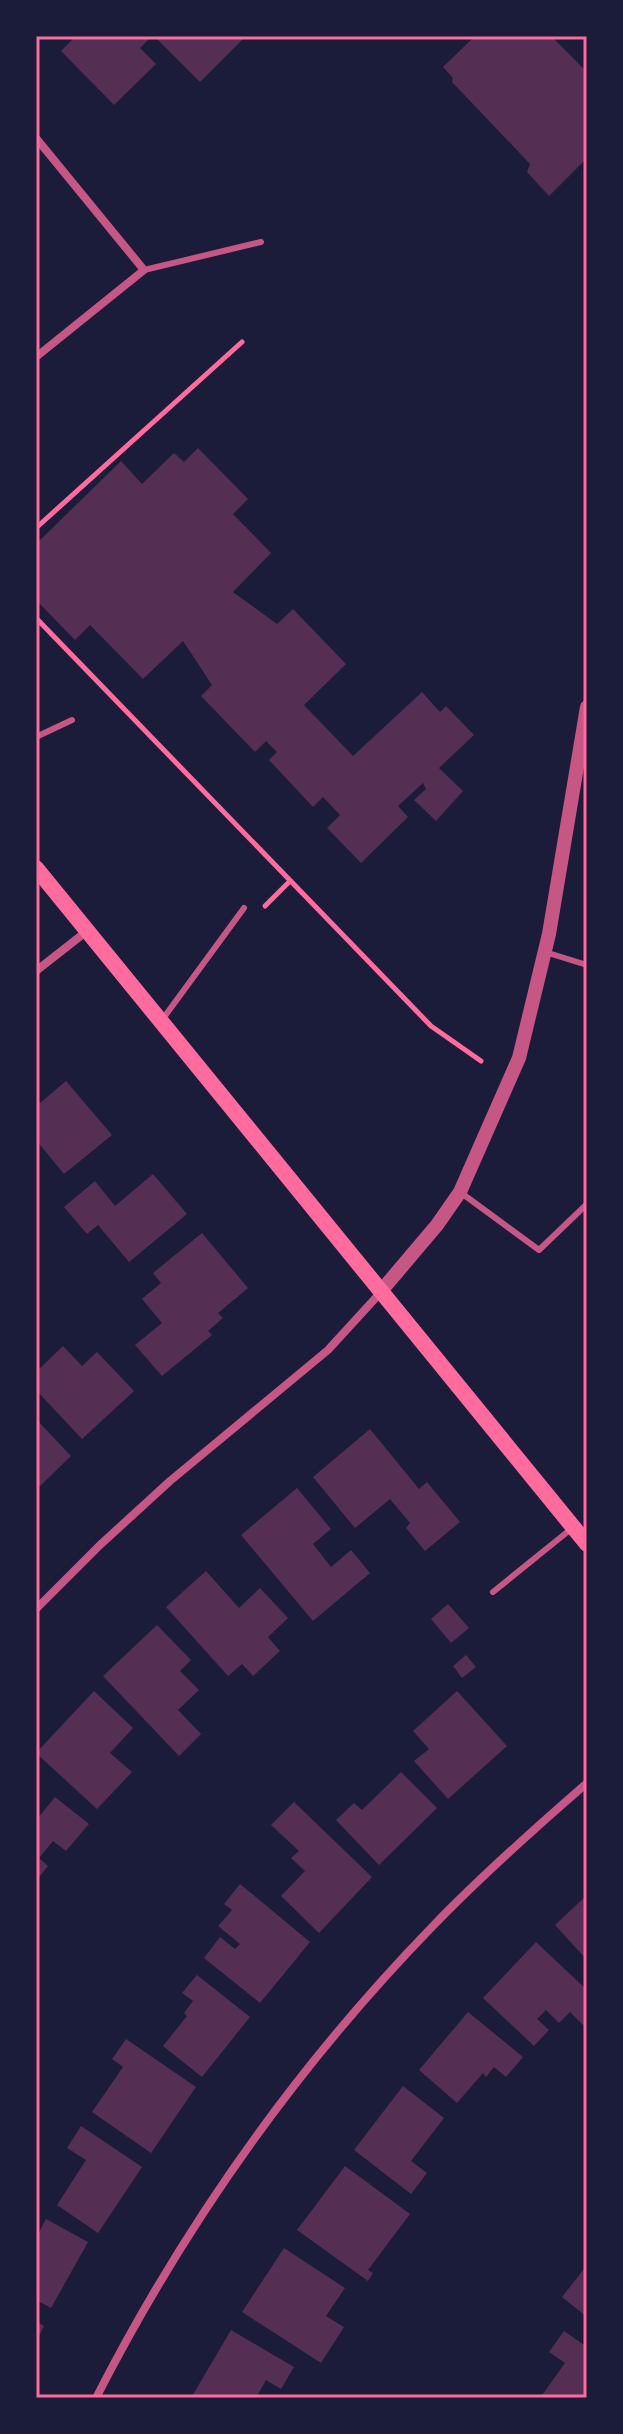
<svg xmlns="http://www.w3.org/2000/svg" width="623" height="2434" viewBox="0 0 623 2434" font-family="'Public Sans',sans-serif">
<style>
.building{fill:#542f53}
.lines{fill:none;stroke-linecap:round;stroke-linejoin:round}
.path{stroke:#ff6b9d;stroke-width:5}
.service{stroke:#c65784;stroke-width:6}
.minor{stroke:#c65784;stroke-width:8}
.tertiary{stroke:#c65784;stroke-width:14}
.secondary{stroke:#ff6b9d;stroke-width:16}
.neatline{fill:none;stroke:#ff6b9d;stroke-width:3}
</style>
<rect width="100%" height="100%" fill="#1b1b3a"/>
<g class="building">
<polygon points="76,36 152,36 140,48 156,64 114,105 61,51"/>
<polygon points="154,36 246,36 200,82"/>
<polygon points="475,36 551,36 587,72 587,158 549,196 527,172 530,164 452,82 453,78 443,67"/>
<polygon points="198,448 248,499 233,514 271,553 233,592 277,624 293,609 346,664 304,705 353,756 422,692 440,712 446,706 474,735 439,768 463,791 436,821 414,800 426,789 423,783 398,806 408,817 361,863 327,828 340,815 323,797 313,807 269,760 277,752 266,741 255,752 201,696 212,685 183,641 143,679 90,625 75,640 36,600 36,544 121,461 142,484 174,453 184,462"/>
<polygon points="66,1081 112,1135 64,1174 36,1140 36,1098 40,1103"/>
<polygon points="153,1174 187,1214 129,1262 98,1225 87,1234 64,1207 95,1181 115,1206"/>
<polygon points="202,1233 248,1288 218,1313 223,1318 208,1331 212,1335 162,1376 135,1345 162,1323 142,1299 161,1283 153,1273"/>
<polygon points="63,1346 82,1366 97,1352 134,1391 82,1439 36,1390 36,1372"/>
<polygon points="36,1419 71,1456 36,1490"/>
<polygon points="370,1429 419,1489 427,1482 460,1522 425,1551 406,1528 410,1523 390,1499 355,1528 313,1477"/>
<polygon points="297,1488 331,1529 313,1544 331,1567 351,1550 370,1573 313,1621 241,1535"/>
<polygon points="206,1571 239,1608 260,1588 288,1618 268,1637 280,1651 253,1676 242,1664 228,1676 166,1607"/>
<polygon points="448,1604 469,1628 451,1643 431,1619"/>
<polygon points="157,1625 191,1660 180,1671 199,1690 178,1710 201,1734 179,1756 103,1676"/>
<polygon points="466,1655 476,1667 462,1678 453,1666"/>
<polygon points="94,1691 133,1728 110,1753 132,1772 97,1809 36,1753"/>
<polygon points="457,1691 507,1746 448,1799 414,1761 429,1749 413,1731"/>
<polygon points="401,1772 437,1808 379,1865 336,1820 354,1803 362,1810"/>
<polygon points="55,1797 89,1824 66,1851 53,1841 39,1858 48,1866 36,1881 36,1817 38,1818"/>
<polygon points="294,1802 372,1877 319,1933 281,1896 305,1871 291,1858 299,1851 271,1825"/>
<polygon points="240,1884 310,1942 260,2003 204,1958 220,1937 235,1949 240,1944 218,1926 232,1910 224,1904"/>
<polygon points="587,1895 587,1960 555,1925"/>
<polygon points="536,1942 587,1990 587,2021 583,2025 570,2012 559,2023 546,2010 537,2019 549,2030 534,2046 483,1998"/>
<polygon points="197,1975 250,2017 202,2077 163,2046 187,2016 184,2013 193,2001 182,1993"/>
<polygon points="468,2012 523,2057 506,2077 494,2067 486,2077 483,2073 457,2103 419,2070"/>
<polygon points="126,2039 196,2087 151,2153 92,2112 123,2067 112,2059"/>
<polygon points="403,2086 444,2118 411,2161 427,2173 411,2194 354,2150"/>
<polygon points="81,2126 142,2167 98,2233 57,2205 86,2160 67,2148"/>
<polygon points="345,2166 410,2214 368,2270 373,2273 368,2281 297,2230"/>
<polygon points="46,2219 88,2242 51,2308 36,2300 36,2238"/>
<polygon points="284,2248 345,2288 326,2316 344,2327 321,2363 242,2312"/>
<polygon points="587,2265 587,2317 562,2297"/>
<polygon points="36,2321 44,2326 36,2342"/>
<polygon points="231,2330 294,2367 281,2389 266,2380 256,2398 191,2398"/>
<polygon points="564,2331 587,2347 587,2398 540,2398 565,2363 549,2352"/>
</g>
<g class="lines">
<g class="path">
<polyline points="36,528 242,342"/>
<polyline points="36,618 431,1026 481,1061"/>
<polyline points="265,906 290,881"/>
</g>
<g class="service">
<polyline points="144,270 261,242"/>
<polyline points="36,737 72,720"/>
<polyline points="545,952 587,965"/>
<polyline points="162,1020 244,908"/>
<polyline points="460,1192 539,1250 587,1204"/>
<polyline points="493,1592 571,1529"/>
</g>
<g class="minor">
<polyline points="36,138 144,270 36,357"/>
<polyline points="36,971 87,931"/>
<polyline points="36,1609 100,1545 170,1481 328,1350 382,1291"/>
<path d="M96,2398c88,-172 201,-332 336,-471 49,-51 102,-98 155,-144"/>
</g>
<polyline class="tertiary" points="382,1290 437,1225 460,1192 519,1058 549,934 587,707"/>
<polyline class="secondary" points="36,868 587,1544"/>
</g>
<rect width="623" height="2434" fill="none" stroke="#1b1b3a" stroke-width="76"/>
<rect x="38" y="38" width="547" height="2358" class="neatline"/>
</svg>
